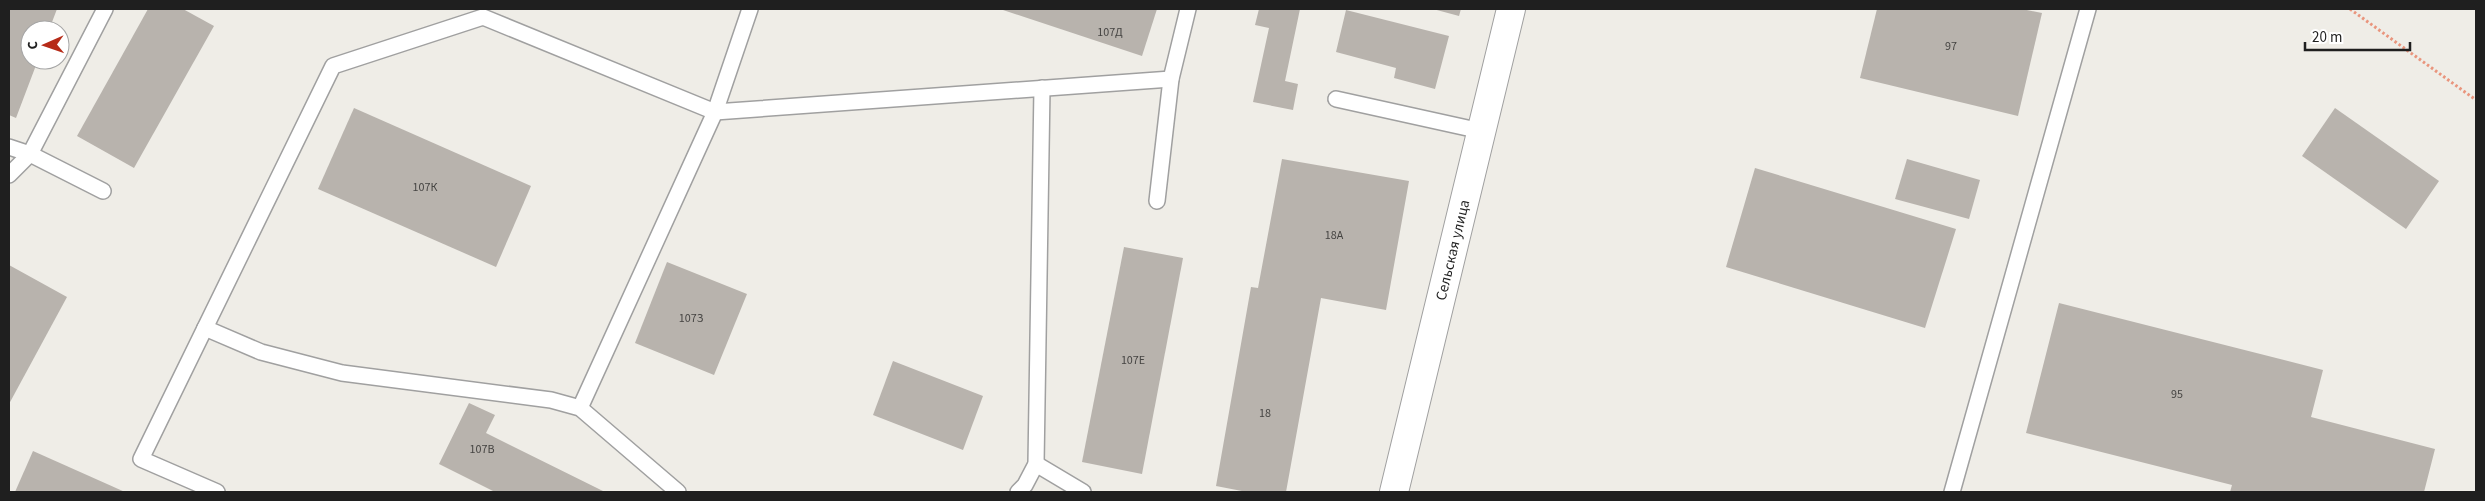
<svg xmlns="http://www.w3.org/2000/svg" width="2485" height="501" viewBox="0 0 2485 501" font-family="'Source Sans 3',sans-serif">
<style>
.building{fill:#b8b3ad}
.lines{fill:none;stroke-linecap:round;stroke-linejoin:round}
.lane-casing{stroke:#a0a0a0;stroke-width:18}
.street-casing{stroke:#a0a0a0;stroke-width:30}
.path{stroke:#e9957d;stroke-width:3;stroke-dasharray:2.5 2.5;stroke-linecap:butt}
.lane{stroke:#fff;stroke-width:15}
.street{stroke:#fff;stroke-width:28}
.labels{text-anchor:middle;stroke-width:5;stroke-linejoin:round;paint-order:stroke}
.number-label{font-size:12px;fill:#454442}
.street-label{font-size:15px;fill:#1f1f1f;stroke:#fff}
</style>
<rect width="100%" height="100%" fill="#efede7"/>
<g class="building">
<polygon points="9,9 57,9 49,30 30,30 30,60 38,60 16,118 9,115"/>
<polygon points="148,9 183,9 214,26 134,168 77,136"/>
<polygon points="1000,9 1157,9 1142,56"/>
<polygon points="1259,9 1300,9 1285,81 1298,84 1293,110 1253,102 1269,28 1255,25"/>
<polygon points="1433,9 1461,9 1459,16"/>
<polygon points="1877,9 2022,9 2042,13 2018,116 1860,78"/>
<polygon points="1346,10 1449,36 1435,89 1394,78 1396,68 1336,52"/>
<polygon points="354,108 531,186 496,267 318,189"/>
<polygon points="2335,108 2439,181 2406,229 2302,156"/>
<polygon points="1282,159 1409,181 1386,310 1321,298 1286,492 1247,492 1216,486 1251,287 1258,288"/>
<polygon points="1907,159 1980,180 1969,219 1895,199"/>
<polygon points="1755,168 1956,229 1925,328 1726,267"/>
<polygon points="1124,247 1183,258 1142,474 1082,462"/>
<polygon points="667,262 747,294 714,375 635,343"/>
<polygon points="9,265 67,297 9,404"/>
<polygon points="2059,303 2323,370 2311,417 2435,449 2424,492 2230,492 2232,485 2026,433"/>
<polygon points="893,361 983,396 963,450 873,415"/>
<polygon points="469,403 495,415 486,433 605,492 495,492 439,464"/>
<polygon points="33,451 125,492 15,492"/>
</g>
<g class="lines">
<defs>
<g id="lane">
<polyline points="1336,99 1481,131"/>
<polyline points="9,147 30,154 103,191"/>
<polyline points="9,175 30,154 105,9"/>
<polyline points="1157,201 1171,79 1188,9"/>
<polyline points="205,328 261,352 342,373 551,400 580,408 678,492"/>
<polyline points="580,408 715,112 750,9"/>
<polyline points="1036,464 1083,492"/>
<polyline points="217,492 141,459 333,66 483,17 715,112 1171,79"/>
<polyline points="1018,492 1025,485 1036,464 1042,88"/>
<polyline points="1952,492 2088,9"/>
</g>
<g id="street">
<path id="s1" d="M1394,492l117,-483"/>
</g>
</defs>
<use href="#lane" class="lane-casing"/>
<use href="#street" class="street-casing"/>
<polyline class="path" points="2350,9 2476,100"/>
<use href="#lane" class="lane"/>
<use href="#street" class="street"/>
</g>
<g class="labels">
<g class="number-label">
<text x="1110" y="36">107Д</text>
<text x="1951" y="50">97</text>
<text x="425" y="191">107К</text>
<text x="1334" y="239">18А</text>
<text x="691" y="322">107З</text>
<text x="1133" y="364">107Е</text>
<text x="2177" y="398">95</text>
<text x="1265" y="417">18</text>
<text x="482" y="453">107В</text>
</g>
<g class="street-label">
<text dy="5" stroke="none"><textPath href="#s1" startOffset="249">Сельская улица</textPath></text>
</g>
</g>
<rect width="2485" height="501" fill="none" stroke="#1f1f1f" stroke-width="20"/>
<g transform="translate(45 45) rotate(268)"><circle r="24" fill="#ffffff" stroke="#a5a5a5"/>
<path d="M0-4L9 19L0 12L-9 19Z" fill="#b62b18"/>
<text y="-8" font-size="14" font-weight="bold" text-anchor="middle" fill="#1f1f1f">С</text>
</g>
<path d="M2305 42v8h105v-8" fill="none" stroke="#1f1f1f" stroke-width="2.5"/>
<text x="2312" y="42" font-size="15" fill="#1f1f1f" stroke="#ffffff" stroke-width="4" paint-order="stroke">20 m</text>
</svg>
